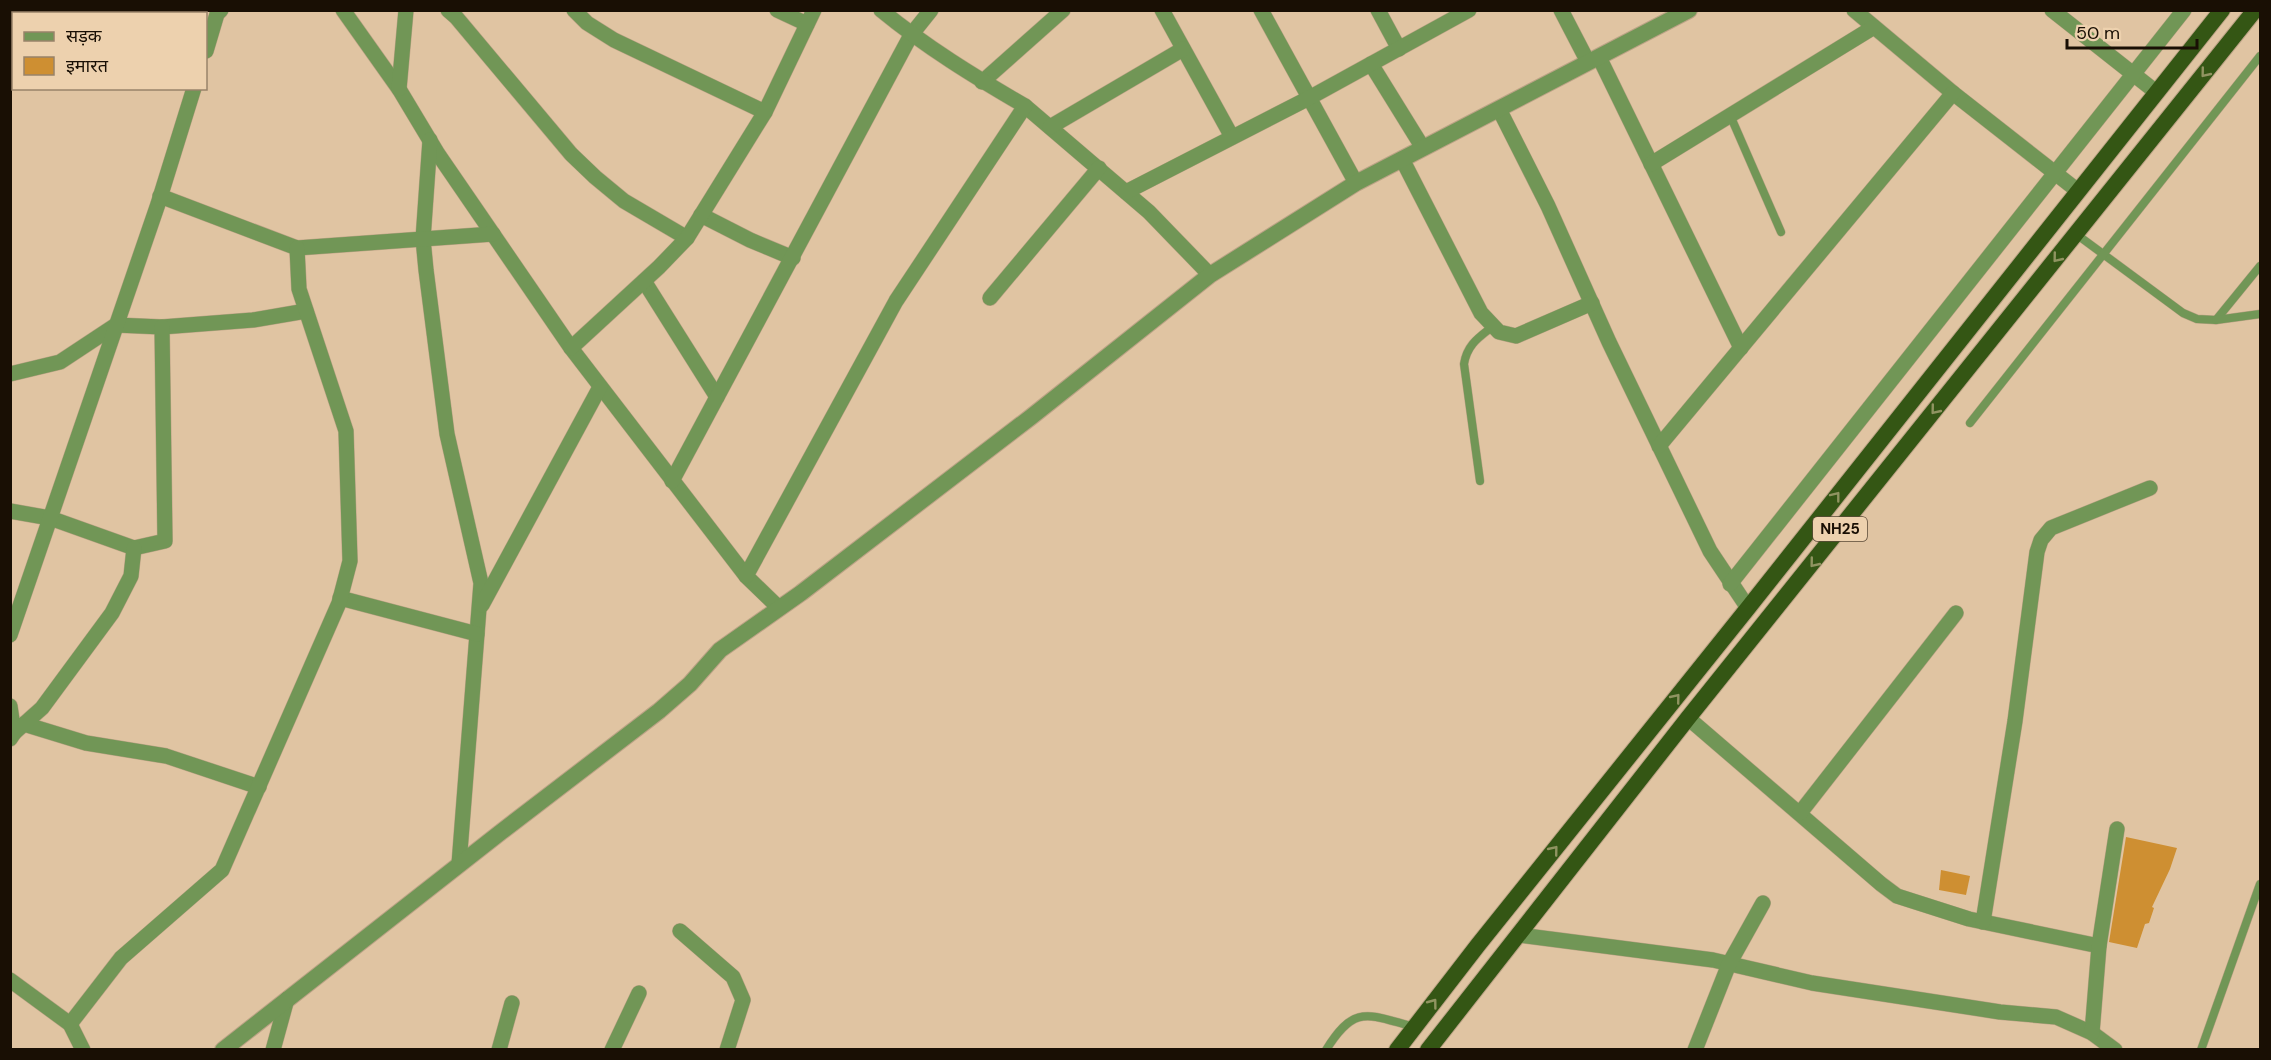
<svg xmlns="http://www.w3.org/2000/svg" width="2271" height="1060" viewBox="0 0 2271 1060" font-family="'DM Sans','Noto Sans Devanagari',sans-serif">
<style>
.building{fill:#ce8f32}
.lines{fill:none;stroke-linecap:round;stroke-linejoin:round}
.service-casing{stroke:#bca386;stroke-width:9}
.minor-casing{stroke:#bca386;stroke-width:16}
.tertiary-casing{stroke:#bca386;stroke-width:18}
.trunk-casing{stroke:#bca386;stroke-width:18}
.service{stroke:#719656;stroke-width:8}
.minor{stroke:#719656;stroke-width:15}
.tertiary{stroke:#719656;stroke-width:16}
.trunk{stroke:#345614;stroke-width:16}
.oneway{stroke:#909461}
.labels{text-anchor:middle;stroke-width:5;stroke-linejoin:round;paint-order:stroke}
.shield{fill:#edd1ae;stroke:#594937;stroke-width:1.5}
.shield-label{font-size:15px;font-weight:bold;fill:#190f04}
</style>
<rect width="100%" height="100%" fill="#e0c4a2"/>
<g class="building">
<polygon points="2126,837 2177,848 2170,869 2152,907 2154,908 2149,923 2145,924 2137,948 2109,942"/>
<polygon points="1941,870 1970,876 1966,895 1939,890"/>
</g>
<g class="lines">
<defs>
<g id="service">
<polyline points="1730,115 1781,232"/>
<polyline points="2076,234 2183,313 2197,319 2216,320 2260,266"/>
<polyline points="2216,320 2260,314"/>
<polyline points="1970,423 2260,56"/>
<path d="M1480,481l-16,-117c3,-19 14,-26 28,-37"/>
<path d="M1326,1050c29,-47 42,-35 89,-23"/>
<polyline points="2201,1050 2260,884"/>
</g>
<g id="minor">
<polyline points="343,10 399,89 438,154 571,348 746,576 779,608"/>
<polyline points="448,10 456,17 571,154 595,177 624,201 687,238"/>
<polyline points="574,10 587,23 614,40 765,112"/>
<polyline points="777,10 807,24"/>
<polyline points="1162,10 1232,137"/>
<polyline points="1261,10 1356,183"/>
<polyline points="1378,10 1399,49"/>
<polyline points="1561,10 1588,62"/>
<polyline points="1854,10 1953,93 2078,191"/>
<polyline points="2052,10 2156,92"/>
<polyline points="206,51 217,14 221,10"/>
<polyline points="1599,57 1741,348"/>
<polyline points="1371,64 1423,148"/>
<polyline points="982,82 1063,10"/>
<polyline points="399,89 406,10"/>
<polyline points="1025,106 1149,212 1210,275"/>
<polyline points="1499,109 1548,206 1609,342 1710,551 1748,608"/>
<polyline points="1050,127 1183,49"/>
<polyline points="430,140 423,239 426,270 447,434 481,583 459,864"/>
<polyline points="1402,159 1481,313 1499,332 1516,336 1592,303"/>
<polyline points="1651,164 1874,27"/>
<polyline points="1126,192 1309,98 1469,10"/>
<polyline points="160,196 297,248 493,234"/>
<polyline points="701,215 750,240 793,258"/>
<polyline points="644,281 717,397"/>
<polyline points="990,298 1099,168"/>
<polyline points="571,348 659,267 687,238 765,112 814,10"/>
<polyline points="10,374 60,362 116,325 162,327 253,320 306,311"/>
<polyline points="1659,446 1953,93"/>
<polyline points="672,481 911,35 931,10"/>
<polyline points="10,511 50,518 134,548 165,541 162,327"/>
<path d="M746,576l150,-275 129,-195c-50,-29 -99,-59 -144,-96"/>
<polyline points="1730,584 2184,10"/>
<polyline points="340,598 477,634"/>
<polyline points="482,605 600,387"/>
<polyline points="10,635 158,204 194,88"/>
<polyline points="10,706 14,733 10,739"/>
<polyline points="1688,718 1881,884 1897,896 1969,919 2099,946"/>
<polyline points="24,724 86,743 166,756 259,787"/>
<polyline points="14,733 42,708 112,613 131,576 134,548"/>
<polyline points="1800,813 1956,613"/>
<polyline points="1983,922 2015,721 2037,552 2041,540 2051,528 2150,488"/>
<polyline points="680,931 733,977 743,1000 727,1050"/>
<polyline points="1519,935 1713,960 1812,983 2000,1012 2056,1017 2092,1033 2115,1050"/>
<polyline points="10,980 70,1024 83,1050"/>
<polyline points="70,1024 121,958 222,870 339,603 350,561 346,431 299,289 297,248"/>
<polyline points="2092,1033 2099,946 2117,829"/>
<polyline points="273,1050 287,999"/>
<polyline points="499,1050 512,1003"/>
<polyline points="612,1050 639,993"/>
<polyline points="1695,1050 1729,964 1763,903"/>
</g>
<polyline id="tertiary" points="223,1050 501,832 659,711 690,684 720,650 801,593 1031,417 1210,275 1356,183 1689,10"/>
<g id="trunk">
<polyline points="1397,1050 1478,945 1748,608 2222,10"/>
<polyline points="1428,1050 1688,718 2255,10"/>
</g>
</defs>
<use href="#service" class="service-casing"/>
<use href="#minor" class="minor-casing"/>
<use href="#tertiary" class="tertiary-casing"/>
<use href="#trunk" class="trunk-casing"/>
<use href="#service" class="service"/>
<use href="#minor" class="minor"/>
<use href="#tertiary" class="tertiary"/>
<use href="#trunk" class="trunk"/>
</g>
<defs><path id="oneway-chevron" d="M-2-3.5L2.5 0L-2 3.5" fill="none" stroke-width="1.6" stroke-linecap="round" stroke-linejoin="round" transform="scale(1.5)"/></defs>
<g class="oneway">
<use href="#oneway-chevron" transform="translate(2205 73) rotate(129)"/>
<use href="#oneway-chevron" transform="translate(2057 258) rotate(129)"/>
<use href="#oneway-chevron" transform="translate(1935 410) rotate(129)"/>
<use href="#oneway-chevron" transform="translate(1836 496) rotate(-52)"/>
<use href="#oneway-chevron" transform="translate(1814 563) rotate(129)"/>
<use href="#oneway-chevron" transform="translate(1676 698) rotate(-51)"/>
<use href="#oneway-chevron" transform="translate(1554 850) rotate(-51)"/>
<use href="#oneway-chevron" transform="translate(1433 1003) rotate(-53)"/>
</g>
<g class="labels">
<rect class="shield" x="1813" y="517" width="54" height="24" rx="4.5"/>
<g class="shield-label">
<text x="1840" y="534">NH25</text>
</g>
</g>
<rect width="2271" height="1060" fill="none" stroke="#190f04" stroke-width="24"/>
<rect x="12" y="12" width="195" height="78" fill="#edd1ae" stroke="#98836a" stroke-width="1.5"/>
<rect x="24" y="32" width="30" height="9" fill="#719656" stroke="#98836a" stroke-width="1.5"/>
<text x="66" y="42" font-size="18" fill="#190f04">सड़क</text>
<rect x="24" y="57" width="30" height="18" fill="#ce8f32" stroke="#98836a" stroke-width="1.5"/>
<text x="66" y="72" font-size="18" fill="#190f04">इमारत</text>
<path d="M2067 39v9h130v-9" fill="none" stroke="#190f04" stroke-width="3"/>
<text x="2076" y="39" font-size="18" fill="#190f04" stroke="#edd1ae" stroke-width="4.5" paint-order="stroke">50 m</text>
</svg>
